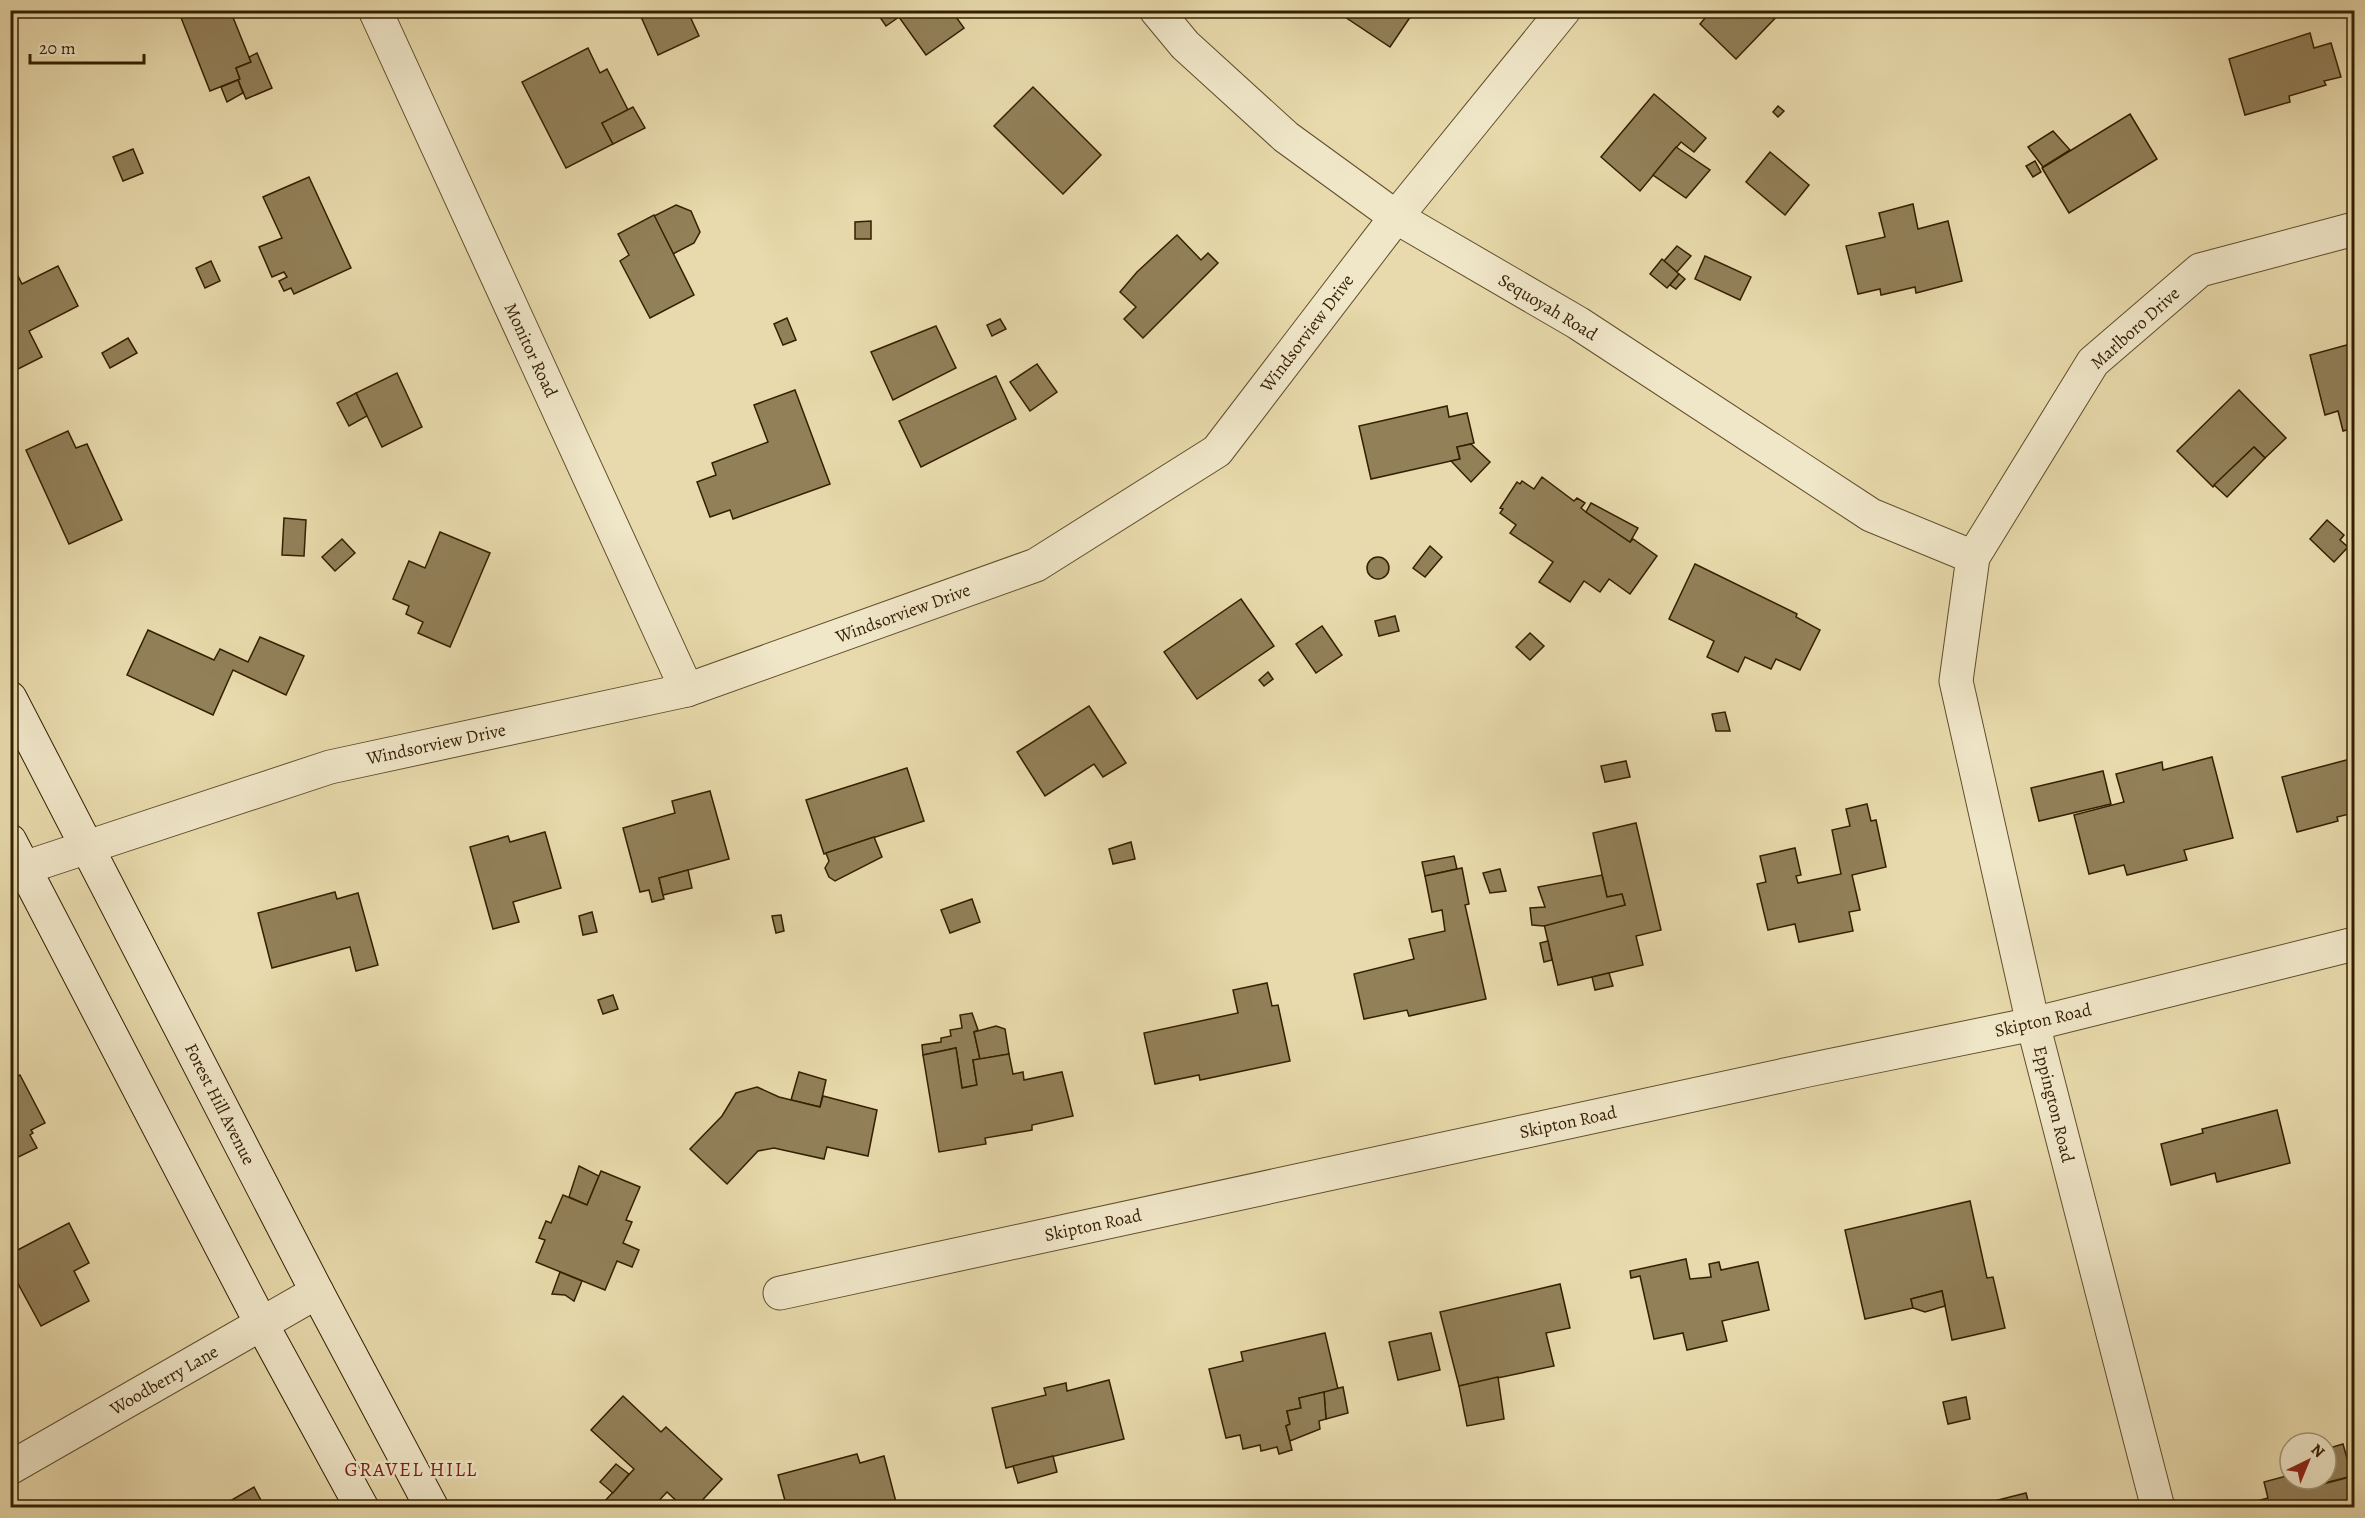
<svg xmlns="http://www.w3.org/2000/svg" width="2365" height="1518" viewBox="0 0 2365 1518" font-family="Alegreya,serif">
<style>
.building{fill:#928059;stroke:#341f00;stroke-width:1.5}
.lines{fill:none;stroke-linecap:round;stroke-linejoin:round}
.street-casing{stroke:#614e2b;stroke-width:35}
.secondary-casing{stroke:#341f00;stroke-width:35}
.street{stroke:#f0e7c9;stroke-width:33}
.secondary{stroke:#f0e7c9;stroke-width:33}
.labels{text-anchor:middle;stroke-width:5;stroke-linejoin:round;paint-order:stroke}
.street-label{font-size:18px;fill:#341f00;stroke:#f0e7c9}
.neighbourhood-label{font-size:20px;letter-spacing:1.5px;fill:#7a1f14;stroke:#f0e7c9}
</style>
<rect width="100%" height="100%" fill="#e8daac"/>
<filter id="stains"><feTurbulence type="fractalNoise" baseFrequency=".00333" numOctaves="4"/><feColorMatrix values="0 0 0 0 .2 0 0 0 0 .09 0 0 0 0 .02 0 0 0 .5 -.17"/></filter>
<radialGradient id="worn" r=".72"><stop offset=".6" stop-color="#630" stop-opacity="0"/><stop offset="1" stop-color="#630" stop-opacity=".3"/></radialGradient>
<g class="building">
<polygon points="178,10 230,10 251,62 236,68 240,79 210,91"/>
<polygon points="638,10 687,10 699,36 658,55"/>
<polygon points="875,10 951,10 964,28 926,55 899,17 886,26"/>
<polygon points="1345,10 1415,10 1390,47 1342,15"/>
<polygon points="1712,10 1783,10 1736,59 1700,24"/>
<polygon points="2310,33 2314,48 2331,43 2341,77 2324,81 2326,85 2289,96 2290,102 2245,115 2229,59"/>
<polygon points="588,48 600,73 607,69 628,110 602,123 613,144 566,168 522,82"/>
<polygon points="257,53 272,88 246,99 238,80 240,79 236,68 251,62 249,57"/>
<polygon points="238,80 243,93 227,102 221,87"/>
<polygon points="1033,87 1101,155 1063,194 994,126"/>
<polygon points="1654,94 1706,138 1694,152 1681,142 1640,191 1601,157"/>
<polygon points="1778,106 1784,111 1778,117 1773,112"/>
<polygon points="633,107 645,128 613,144 602,123"/>
<polygon points="2130,114 2157,159 2069,213 2042,168"/>
<polygon points="2053,131 2070,150 2043,167 2028,147"/>
<polygon points="1676,147 1710,170 1686,198 1653,175"/>
<polygon points="133,149 143,173 123,181 113,157"/>
<polygon points="1770,152 1809,185 1785,215 1746,182"/>
<polygon points="2035,161 2041,172 2033,177 2026,166"/>
<polygon points="309,177 351,268 294,294 291,288 284,291 279,281 287,277 284,272 272,277 259,247 282,238 263,197"/>
<polygon points="1913,204 1918,229 1948,221 1962,281 1916,293 1915,287 1881,295 1880,289 1858,294 1846,246 1885,237 1879,213"/>
<polygon points="676,205 691,211 700,232 694,243 673,254 654,216"/>
<polygon points="654,215 694,295 650,318 620,261 629,255 618,234"/>
<polygon points="871,221 871,239 855,239 855,222"/>
<polygon points="1177,235 1201,260 1208,253 1218,263 1143,338 1124,319 1136,307 1120,292 1137,272"/>
<polygon points="1677,246 1691,256 1677,272 1664,261"/>
<polygon points="1705,256 1751,277 1740,300 1695,279"/>
<polygon points="1662,259 1679,274 1667,288 1650,274"/>
<polygon points="10,260 22,284 58,266 78,306 29,331 42,357 10,373"/>
<polygon points="211,261 220,281 205,288 196,268"/>
<polygon points="1679,274 1685,279 1676,289 1670,285"/>
<polygon points="787,318 796,340 783,345 774,324"/>
<polygon points="1000,319 1006,329 992,336 987,325"/>
<polygon points="936,326 956,368 893,400 871,352"/>
<polygon points="128,338 137,353 110,368 102,353"/>
<polygon points="2354,343 2354,428 2343,431 2338,411 2325,415 2310,355"/>
<polygon points="1037,364 1057,392 1030,411 1010,382"/>
<polygon points="397,373 422,427 382,447 356,393"/>
<polygon points="996,376 1016,419 921,467 899,421"/>
<polygon points="795,390 830,484 733,519 730,510 710,517 697,482 716,475 712,463 768,442 754,405"/>
<polygon points="2239,390 2286,438 2265,458 2254,447 2213,487 2177,451"/>
<polygon points="356,393 367,416 349,426 337,403"/>
<polygon points="1447,406 1449,417 1467,413 1474,443 1457,447 1460,459 1371,479 1359,426"/>
<polygon points="68,431 76,448 87,444 122,520 69,544 26,450"/>
<polygon points="1471,444 1490,462 1471,482 1451,461 1460,459 1457,447"/>
<polygon points="2254,447 2265,458 2227,497 2214,485"/>
<polygon points="1542,477 1574,501 1577,498 1585,503 1581,508 1586,512 1630,542 1633,539 1657,556 1630,594 1609,579 1600,592 1584,581 1570,602 1539,582 1553,562 1510,533 1516,525 1500,513 1503,509 1500,508 1517,482 1520,484 1522,481 1534,489"/>
<polygon points="1591,503 1638,528 1630,542 1586,512"/>
<polygon points="284,518 306,520 304,556 282,555"/>
<polygon points="2327,520 2344,535 2340,540 2348,547 2334,562 2310,539"/>
<polygon points="440,532 490,553 450,647 418,633 423,622 406,614 409,606 393,599 409,561 425,568"/>
<polygon points="342,539 355,553 335,571 322,557"/>
<polygon points="1430,546 1442,557 1425,577 1413,568"/>
<circle cx="1378" cy="568" r="11"/>
<polygon points="1695,564 1797,614 1796,617 1820,630 1800,670 1776,659 1771,669 1745,657 1738,672 1707,657 1714,641 1669,619"/>
<polygon points="1241,599 1274,646 1197,699 1164,652"/>
<polygon points="1395,616 1399,631 1379,636 1375,621"/>
<polygon points="1322,626 1342,655 1316,673 1296,644"/>
<polygon points="148,630 214,660 220,649 248,662 260,637 304,656 286,695 233,670 213,715 127,675"/>
<polygon points="1530,633 1544,646 1530,660 1516,647"/>
<polygon points="1268,672 1273,679 1264,686 1259,680"/>
<polygon points="1089,706 1126,763 1103,777 1094,764 1045,796 1017,752"/>
<polygon points="1725,712 1730,731 1716,731 1712,714"/>
<polygon points="2212,757 2233,838 2184,850 2187,860 2127,875 2124,865 2089,874 2074,815 2124,802 2116,774 2162,762 2163,770"/>
<polygon points="2354,758 2354,815 2353,813 2337,817 2338,821 2297,832 2282,777"/>
<polygon points="1626,761 1630,777 1605,782 1601,766"/>
<polygon points="907,768 924,821 824,854 806,800"/>
<polygon points="2103,771 2111,804 2039,821 2031,788"/>
<polygon points="710,791 729,859 659,878 664,899 652,902 649,890 640,892 623,828 675,813 672,801"/>
<polygon points="1867,804 1871,821 1876,820 1886,867 1852,875 1860,910 1849,912 1853,931 1799,942 1795,924 1768,930 1757,884 1766,882 1760,856 1795,848 1801,875 1796,876 1798,883 1841,874 1832,830 1850,826 1846,809"/>
<polygon points="1636,823 1661,930 1636,936 1643,965 1558,985 1544,924 1625,905 1622,894 1607,897 1593,833"/>
<polygon points="545,832 561,888 513,902 519,922 493,929 470,847 508,836 510,842"/>
<polygon points="874,837 882,857 835,881 829,877 825,868 829,861 826,853"/>
<polygon points="1131,842 1135,859 1113,864 1109,849"/>
<polygon points="1454,856 1457,869 1425,876 1422,862"/>
<polygon points="1462,868 1469,904 1465,905 1486,999 1409,1016 1407,1010 1364,1019 1354,974 1414,959 1409,939 1445,931 1442,910 1432,912 1425,876"/>
<polygon points="1500,869 1506,891 1490,893 1483,873"/>
<polygon points="688,870 692,888 663,895 659,878"/>
<polygon points="1602,875 1607,897 1622,894 1625,905 1544,926 1532,925 1530,908 1545,907 1538,887"/>
<polygon points="335,892 337,899 358,893 378,965 356,971 350,947 272,968 258,913"/>
<polygon points="972,899 980,922 950,933 941,910"/>
<polygon points="592,912 597,932 583,935 579,916"/>
<polygon points="781,915 784,931 776,933 772,916"/>
<polygon points="1548,941 1552,960 1544,962 1540,943"/>
<polygon points="1609,973 1613,986 1595,990 1592,977"/>
<polygon points="1267,983 1272,1006 1278,1005 1290,1061 1200,1080 1199,1075 1155,1084 1144,1033 1238,1013 1233,990"/>
<polygon points="613,995 618,1009 603,1014 598,1000"/>
<polygon points="972,1013 978,1030 974,1032 980,1059 973,1060 977,1085 962,1088 956,1048 923,1055 922,1045 941,1042 941,1038 951,1036 950,1030 962,1028 960,1015"/>
<polygon points="996,1026 1005,1029 1009,1054 980,1059 974,1032"/>
<polygon points="956,1048 962,1088 977,1085 973,1060 1009,1054 1013,1074 1023,1072 1024,1080 1062,1072 1073,1116 1032,1125 1032,1130 985,1138 986,1144 939,1152 923,1055"/>
<polygon points="799,1072 826,1080 820,1107 791,1100"/>
<polygon points="20,1075 45,1123 31,1130 33,1133 30,1135 37,1148 10,1161 10,1080"/>
<polygon points="757,1087 779,1097 820,1107 823,1096 877,1110 868,1156 827,1147 824,1159 774,1148 758,1151 727,1184 690,1149 722,1116 736,1093"/>
<polygon points="2277,1110 2290,1163 2217,1182 2215,1173 2171,1185 2161,1144 2203,1133 2202,1129"/>
<polygon points="579,1166 599,1176 587,1205 569,1197"/>
<polygon points="601,1171 640,1187 626,1220 632,1222 623,1243 639,1250 632,1267 617,1261 605,1290 536,1262 545,1240 539,1238 546,1221 551,1223 563,1195 587,1205"/>
<polygon points="1970,1201 1987,1278 1993,1277 2005,1328 1952,1340 1942,1291 1911,1299 1913,1308 1865,1319 1845,1230"/>
<polygon points="69,1223 89,1263 74,1271 89,1301 41,1326 10,1269 10,1254"/>
<polygon points="1686,1259 1690,1279 1711,1277 1709,1264 1719,1262 1721,1270 1758,1262 1769,1310 1722,1321 1727,1341 1687,1350 1683,1333 1654,1339 1640,1276 1631,1278 1630,1271"/>
<polygon points="560,1272 582,1281 574,1301 565,1295 552,1294"/>
<polygon points="1560,1284 1570,1328 1546,1333 1554,1366 1459,1386 1440,1312"/>
<polygon points="1942,1291 1945,1306 1925,1312 1913,1308 1911,1299"/>
<polygon points="1325,1333 1338,1389 1299,1398 1301,1408 1287,1411 1290,1424 1286,1426 1292,1450 1279,1454 1277,1447 1261,1451 1260,1445 1243,1449 1240,1435 1226,1438 1209,1369 1243,1361 1241,1352"/>
<polygon points="1431,1333 1440,1370 1398,1380 1389,1342"/>
<polygon points="1498,1377 1504,1419 1467,1426 1459,1386"/>
<polygon points="1109,1380 1124,1439 1006,1468 992,1408 1046,1395 1044,1388 1066,1383 1067,1391"/>
<polygon points="1343,1387 1348,1413 1326,1419 1324,1392"/>
<polygon points="1324,1392 1326,1419 1319,1421 1320,1429 1290,1441 1286,1426 1290,1424 1287,1411 1301,1408 1299,1398"/>
<polygon points="623,1396 661,1432 666,1427 722,1479 695,1508 684,1508 667,1492 652,1508 609,1508 604,1502 634,1469 591,1430"/>
<polygon points="1966,1397 1970,1419 1948,1424 1943,1402"/>
<polygon points="2343,1444 2352,1476 2325,1483 2326,1449"/>
<polygon points="857,1454 860,1463 884,1456 896,1502 875,1508 787,1508 778,1475"/>
<polygon points="1053,1456 1057,1472 1018,1483 1013,1466"/>
<polygon points="616,1464 629,1474 613,1493 600,1482"/>
<polygon points="2290,1475 2290,1479 2305,1479 2307,1488 2354,1476 2354,1508 2245,1508 2245,1504 2268,1498 2264,1482"/>
<polygon points="254,1487 265,1508 218,1508"/>
<polygon points="2026,1493 2030,1508 1987,1508 1986,1503"/>
</g>
<g class="lines">
<defs>
<g id="street">
<polyline points="375,10 687,690"/>
<polyline points="1156,10 1185,45 1286,137 1396,217 1578,323 1871,515 1973,557"/>
<polyline points="24,868 330,767 687,690 1036,565 1217,451 1396,217 1564,10"/>
<polyline points="780,1293 1808,1070 2033,1024 2354,944"/>
<polyline points="10,1468 317,1292"/>
<polyline points="2158,1508 2033,1024 1956,681 1973,557 2093,362 2200,270 2354,229"/>
</g>
<g id="secondary">
<polyline points="10,698 317,1292 432,1508"/>
<polyline points="10,841 261,1323 362,1508"/>
</g>
</defs>
<use href="#street" class="street-casing"/>
<use href="#secondary" class="secondary-casing"/>
<use href="#street" class="street"/>
<use href="#secondary" class="secondary"/>
</g>
<g class="labels">
<g class="street-label">
<text transform="translate(1548 307) rotate(31)" y="6">Sequoyah Road</text>
<text transform="translate(2135 328) rotate(-42)" y="6">Marlboro Drive</text>
<text transform="translate(1307 333) rotate(-53)" y="6">Windsorview Drive</text>
<text transform="translate(531 350) rotate(65)" y="6">Monitor Road</text>
<text transform="translate(903 613) rotate(-20)" y="6">Windsorview Drive</text>
<text transform="translate(436 744) rotate(-12)" y="6">Windsorview Drive</text>
<text transform="translate(2043 1020) rotate(-13)" y="6">Skipton Road</text>
<text transform="translate(220 1104) rotate(63)" y="6">Forest Hill Avenue</text>
<text transform="translate(2054 1104) rotate(76)" y="6">Eppington Road</text>
<text transform="translate(1568 1122) rotate(-12)" y="6">Skipton Road</text>
<text transform="translate(1093 1225) rotate(-12)" y="6">Skipton Road</text>
<text transform="translate(164 1380) rotate(-30)" y="6">Woodberry Lane</text>
</g>
<g class="neighbourhood-label">
<text x="411" y="1476">GRAVEL HILL</text>
</g>
</g>
<rect width="2365" height="1518" fill="none" stroke="#e8daac" stroke-width="36"/>
<rect x="12" y="12" width="2341" height="1494" fill="none" stroke="#341f00" stroke-width="3"/>
<rect x="18" y="18" width="2329" height="1482" fill="none" stroke="#341f00" stroke-width="1.5"/>
<g transform="translate(2308 1461) rotate(43)"><circle r="28" fill="#f0e7c9" stroke="#a59779" stroke-width="1.5"/>
<path d="M0-4.5L10 22L0 15L-10 22Z" fill="#8f2418"/>
<text y="-9" font-size="16" font-weight="bold" text-anchor="middle" fill="#341f00">N</text>
</g>
<path d="M30 54v9h114v-9" fill="none" stroke="#341f00" stroke-width="3"/>
<text x="39" y="54" font-size="18" fill="#341f00" stroke="#f0e7c9" stroke-width="4.5" paint-order="stroke">20 m</text>
<rect width="100%" height="100%" filter="url(#stains)"/>
<rect width="100%" height="100%" fill="url(#worn)"/>
</svg>
